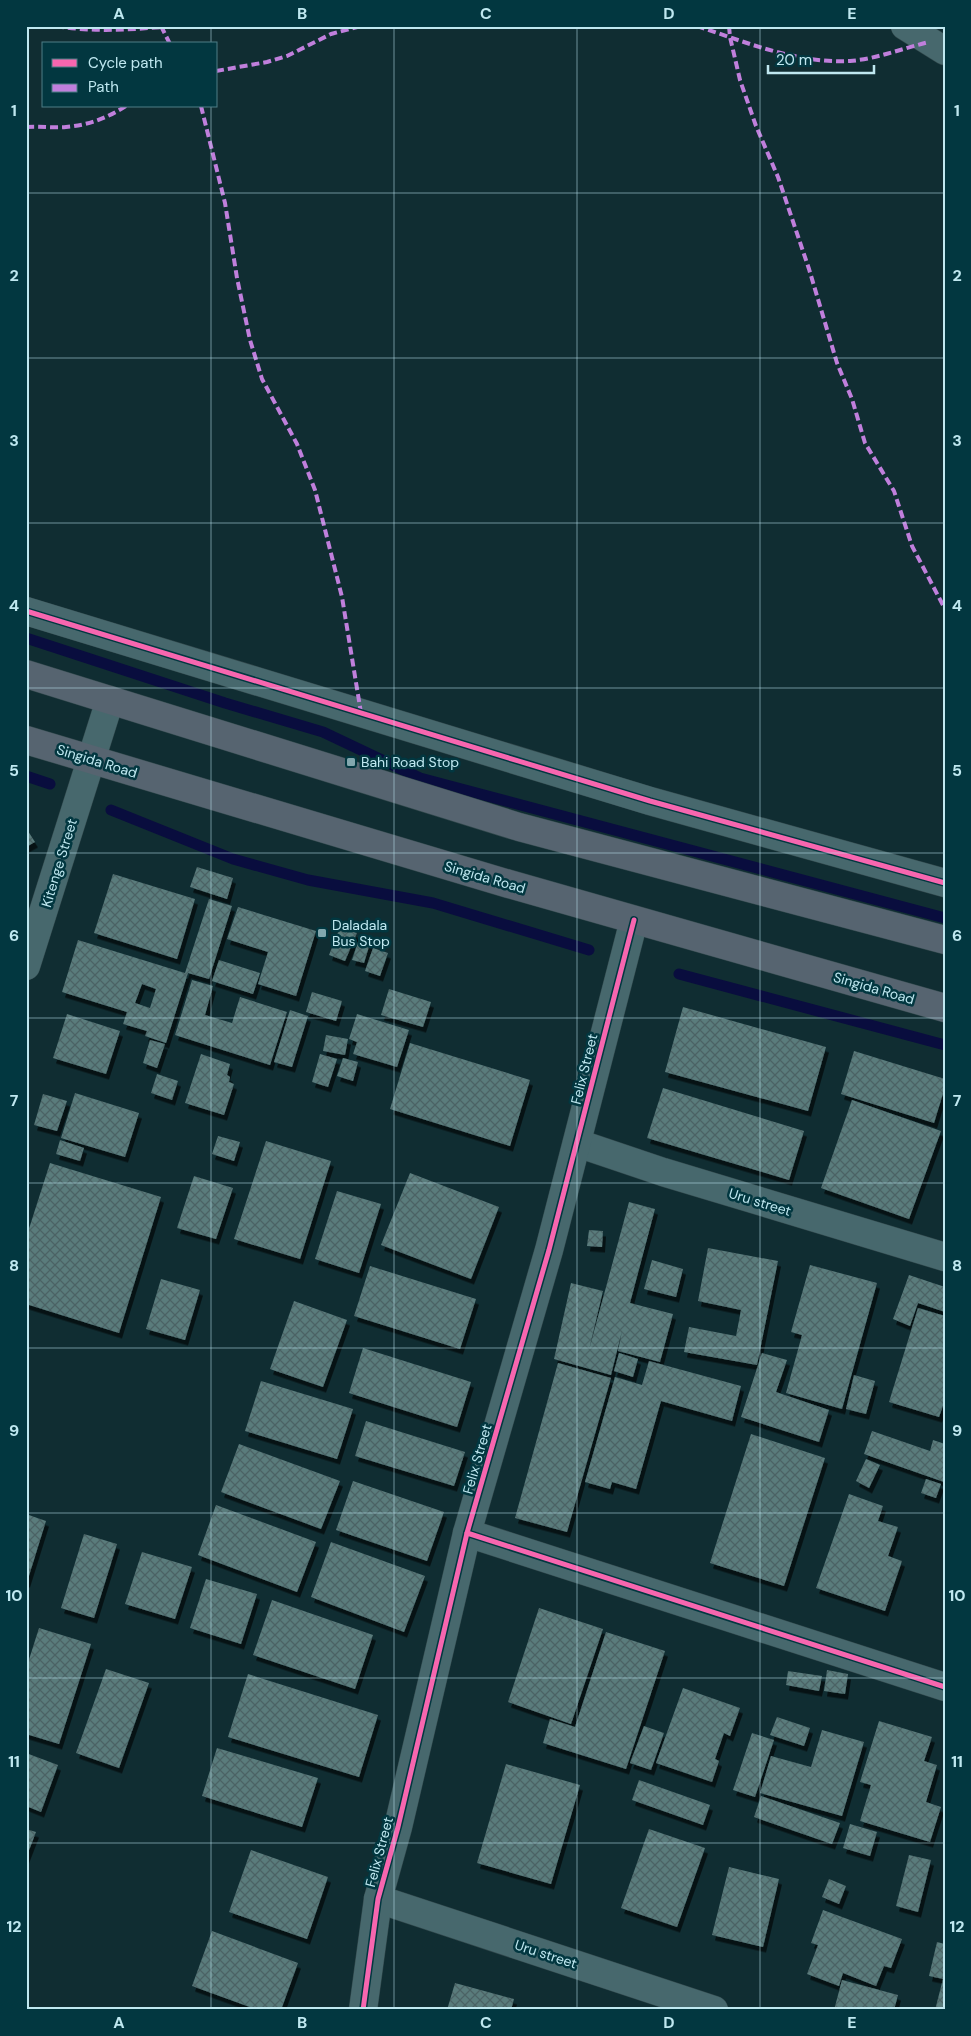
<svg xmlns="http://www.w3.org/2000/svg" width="971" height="2036" viewBox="0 0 971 2036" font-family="'DM Sans',sans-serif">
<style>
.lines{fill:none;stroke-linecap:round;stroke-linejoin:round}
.stream{stroke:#090d3e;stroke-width:11}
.building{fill:url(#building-cross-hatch);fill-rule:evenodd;filter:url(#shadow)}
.street-casing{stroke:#31484c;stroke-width:29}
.highway-casing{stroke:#31484c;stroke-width:29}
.street{stroke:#47686d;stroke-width:28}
.highway{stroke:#566470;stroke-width:28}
.quiet{stroke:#c07fdc;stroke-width:4;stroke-dasharray:8 4;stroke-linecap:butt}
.cycleway-casing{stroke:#023740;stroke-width:8}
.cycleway{stroke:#f766af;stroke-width:5}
.grid{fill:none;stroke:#bfe8f0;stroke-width:1;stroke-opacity:0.55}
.poi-dot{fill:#82a7ae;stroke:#023740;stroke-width:2}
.labels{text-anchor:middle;stroke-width:5;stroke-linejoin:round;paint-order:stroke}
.street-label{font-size:14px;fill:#bfe8f0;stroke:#023740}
.poi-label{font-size:14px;fill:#bfe8f0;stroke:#023740;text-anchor:start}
.neatline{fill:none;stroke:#bfe8f0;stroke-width:2}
.grid-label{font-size:16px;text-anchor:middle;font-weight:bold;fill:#bfe8f0}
</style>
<defs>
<pattern id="building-cross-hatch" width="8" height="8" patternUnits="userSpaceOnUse" patternTransform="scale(1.25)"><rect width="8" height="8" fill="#5a7b7c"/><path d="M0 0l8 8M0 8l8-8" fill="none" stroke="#4b6365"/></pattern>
<filter id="shadow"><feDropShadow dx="3" dy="5.5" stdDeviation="0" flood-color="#0009"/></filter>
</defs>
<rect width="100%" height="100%" fill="#102d32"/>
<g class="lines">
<g class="stream">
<polyline points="26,638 225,703 323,732 420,778 945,918"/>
<polyline points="26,776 50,784"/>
<polyline points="111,810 233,859 308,880 433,903 589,950"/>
<polyline points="679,974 945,1045"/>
</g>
</g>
<g class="building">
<polygon points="26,828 35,842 26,847"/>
<polygon points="197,867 233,878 227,899 190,887"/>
<polygon points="113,874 195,899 177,959 94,933"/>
<path d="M209,899l23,7 -23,73 -21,-6 -22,70 -21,-7 2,-5 -24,-7 4,-12 -65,-20 16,-52 107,33zM142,984l14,5 -6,19 -15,-5z"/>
<polygon points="238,907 316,931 296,996 258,984 268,952 227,939"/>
<polygon points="340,927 357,933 345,961 329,955"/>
<polygon points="360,936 371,940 364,963 352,960"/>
<polygon points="373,948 388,953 380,976 365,971"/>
<polygon points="219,960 260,973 253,994 212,981"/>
<polygon points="192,980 213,986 205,1015 232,1023 240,997 287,1012 270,1065 175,1035"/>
<polygon points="389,989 431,1002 423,1027 381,1015"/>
<polygon points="312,992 342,1001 336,1021 306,1012"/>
<polygon points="683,1007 826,1047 808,1111 665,1072"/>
<polygon points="290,1010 308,1016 292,1067 274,1062"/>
<polygon points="67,1014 120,1031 106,1074 53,1058"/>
<polygon points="357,1014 409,1030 397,1067 353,1054 357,1042 349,1039"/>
<polygon points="326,1035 348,1039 345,1055 323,1051"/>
<polygon points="150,1040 165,1044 157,1068 143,1063"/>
<polygon points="410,1043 530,1080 510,1146 390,1109"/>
<polygon points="854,1051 945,1079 945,1087 934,1123 841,1094"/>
<polygon points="201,1054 230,1064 227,1075 230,1077 229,1082 234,1084 224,1115 185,1103"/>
<polygon points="320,1054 337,1059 328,1087 312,1082"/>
<polygon points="343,1058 358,1062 353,1081 337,1076"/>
<polygon points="157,1074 178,1081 172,1100 151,1093"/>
<polygon points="663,1088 804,1131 789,1180 647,1138"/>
<polygon points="75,1093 139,1113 125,1157 61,1138"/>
<polygon points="43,1094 67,1101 57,1131 34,1125"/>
<polygon points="852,1100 941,1131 909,1219 821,1188"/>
<polygon points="218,1136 240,1142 234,1161 212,1154"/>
<polygon points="60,1140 84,1148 80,1161 56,1154"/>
<polygon points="266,1141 331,1161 300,1259 234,1239"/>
<polygon points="50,1163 161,1197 119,1333 26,1304 26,1238"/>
<polygon points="410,1173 499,1207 471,1279 381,1245"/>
<polygon points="194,1176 233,1188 216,1239 177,1228"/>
<polygon points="337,1191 381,1204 359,1273 315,1259"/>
<polygon points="629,1202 655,1209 630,1303 673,1314 660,1362 618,1351 622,1331 611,1375 554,1359 571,1283 603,1291 589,1350"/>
<polygon points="589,1230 603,1231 602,1247 587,1246"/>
<polygon points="708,1248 778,1261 757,1365 684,1352 689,1327 736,1336 741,1310 698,1301"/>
<polygon points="652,1260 683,1269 676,1297 644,1289"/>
<polygon points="810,1265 877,1283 842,1409 786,1393 802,1335 791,1332"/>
<polygon points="370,1266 476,1299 460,1349 354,1316"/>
<polygon points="909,1275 945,1287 945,1312 918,1303 910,1326 893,1319"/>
<polygon points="161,1279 200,1290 185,1340 146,1329"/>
<polygon points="294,1301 347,1320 323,1387 270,1369"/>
<polygon points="918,1308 945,1316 945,1400 939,1417 889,1402"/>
<polygon points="363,1348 471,1382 457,1427 349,1393"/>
<polygon points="619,1353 638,1359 633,1377 614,1371"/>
<polygon points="762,1353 787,1360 776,1392 829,1410 819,1442 741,1417"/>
<polygon points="649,1361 741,1386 732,1421 661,1401 636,1489 612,1482 610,1489 585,1482 615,1377 642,1385"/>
<polygon points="558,1363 611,1378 567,1532 515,1518"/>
<polygon points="854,1375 875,1381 866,1414 846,1409"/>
<polygon points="261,1381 353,1409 337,1459 245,1431"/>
<polygon points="366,1421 465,1452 454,1486 355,1456"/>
<polygon points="872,1431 930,1451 933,1440 945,1444 944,1482 864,1454"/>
<polygon points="751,1434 825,1458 784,1586 710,1563"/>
<polygon points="239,1444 340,1481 321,1529 221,1492"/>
<polygon points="866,1459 880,1465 869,1488 856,1481"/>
<polygon points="926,1479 941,1484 936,1498 921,1493"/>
<polygon points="353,1481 444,1512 427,1561 336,1530"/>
<polygon points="849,1494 883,1506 878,1521 898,1527 888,1556 902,1561 885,1611 816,1588"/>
<polygon points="216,1505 316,1542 297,1592 198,1555"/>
<polygon points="26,1514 46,1521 27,1582 26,1582"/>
<polygon points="84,1534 117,1544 94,1618 61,1608"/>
<polygon points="331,1542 425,1576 404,1632 311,1597"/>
<polygon points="142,1552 192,1567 175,1619 125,1604"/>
<polygon points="206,1579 257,1594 241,1644 190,1628"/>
<polygon points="272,1600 373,1635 355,1689 253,1655"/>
<polygon points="539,1608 603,1629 571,1724 508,1702"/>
<polygon points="39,1628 91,1644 59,1744 26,1734 26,1669"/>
<polygon points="606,1632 665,1651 626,1769 543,1743 550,1719 575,1727"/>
<polygon points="106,1669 149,1683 119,1768 76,1753"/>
<polygon points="827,1670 848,1674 845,1694 824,1691"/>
<polygon points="788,1671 822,1676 819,1691 786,1685"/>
<polygon points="248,1674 378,1715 359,1777 228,1737"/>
<polygon points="683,1688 740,1708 730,1736 724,1733 715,1759 719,1761 712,1782 656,1763"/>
<polygon points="777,1717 810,1728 804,1746 770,1735"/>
<polygon points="879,1721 932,1737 924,1761 937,1765 926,1802 941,1807 930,1842 860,1821 871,1785 860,1782"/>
<polygon points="644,1726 664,1733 651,1770 630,1763"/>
<polygon points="822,1730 864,1742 842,1816 760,1793 771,1756 811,1767"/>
<polygon points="752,1733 774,1740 755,1797 733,1790"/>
<polygon points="217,1748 318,1778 302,1827 202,1796"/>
<polygon points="26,1753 58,1765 41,1812 26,1806"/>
<polygon points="506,1764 580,1785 551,1884 477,1863"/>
<polygon points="639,1780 710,1805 703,1825 632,1800"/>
<polygon points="761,1796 840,1823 832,1844 754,1817"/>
<polygon points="850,1824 877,1832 870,1856 843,1848"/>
<polygon points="26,1829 36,1832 26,1858"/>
<polygon points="649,1829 705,1848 677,1927 621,1908"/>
<polygon points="251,1850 328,1877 307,1939 229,1912"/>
<polygon points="909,1855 931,1860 918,1912 896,1906"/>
<polygon points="729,1867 779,1879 763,1947 712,1935"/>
<polygon points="829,1879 846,1886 839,1904 822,1897"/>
<polygon points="823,1910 902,1939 891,1968 884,1966 876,1986 843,1973 839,1986 807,1974 818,1945 811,1943"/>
<polygon points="212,1931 298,1963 281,2010 258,2010 192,1986"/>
<polygon points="937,1942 945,1944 945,2010 935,2010 943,1979 929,1976"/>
<polygon points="842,1980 898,1995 894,2010 834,2010"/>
<polygon points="455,1983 514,1999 511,2010 447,2010"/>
</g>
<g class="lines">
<defs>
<g id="street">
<polyline points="905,26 945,51"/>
<polyline points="26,611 650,801 945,883"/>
<polyline points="26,966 110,700"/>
<polyline points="577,1143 663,1172 945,1257"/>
<polyline points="467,1533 945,1687"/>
<polyline points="378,1899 714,2010"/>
<polyline points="363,2010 378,1899 398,1827 467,1533 549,1250 634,920"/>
</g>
<g id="highway">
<polyline points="26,674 519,827 945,940"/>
<polyline points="26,740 509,884 945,1008"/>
</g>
</defs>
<use href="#street" class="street-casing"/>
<use href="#highway" class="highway-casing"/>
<use href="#street" class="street"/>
<use href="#highway" class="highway"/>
<g class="quiet">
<path d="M56,26c35,6 70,4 106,1"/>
<polyline points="161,26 170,44"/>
<polyline points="448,26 459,26"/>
<path d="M697,26c48,16 101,38 153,35 26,-2 54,-13 79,-19"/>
<polyline points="729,26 730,37 740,80 756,126 778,177 809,269 837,363 852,399 865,443 894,491 912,546 945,609"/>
<polyline points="216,71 267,62 287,56 331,34 361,26"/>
<polyline points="201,106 225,203 237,278 250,340 262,379 297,444 315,490 342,597 361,713"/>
<path d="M26,127c14,-1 27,1 40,0 23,-2 41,-9 60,-21"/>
</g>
<defs>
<g id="cycleway">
<polyline points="26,611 650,801 945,883"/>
<polyline points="467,1533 945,1687"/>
<polyline points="363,2010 378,1899 398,1827 467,1533 549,1250 634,920"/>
</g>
</defs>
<use href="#cycleway" class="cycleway-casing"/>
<use href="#cycleway" class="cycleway"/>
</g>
<path class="grid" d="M211,26v18M394,26v1984M577,26v1984M760,26v1984M211,106v1904M26,193h919M26,358h919M26,523h919M26,688h919M26,853h919M26,1018h919M26,1183h919M26,1348h919M26,1513h919M26,1678h919M26,1843h919"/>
<g class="poi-dot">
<rect x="346" y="757" width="10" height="10" rx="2.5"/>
<rect x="317" y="928" width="10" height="10" rx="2.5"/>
</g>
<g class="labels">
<g class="street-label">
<text transform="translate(97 761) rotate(17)" y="5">Singida Road</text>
<text transform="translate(59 863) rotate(-73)" y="5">Kitenge Street</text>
<text transform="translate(485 877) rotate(16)" y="5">Singida Road</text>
<text transform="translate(874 988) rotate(16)" y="5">Singida Road</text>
<text transform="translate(584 1069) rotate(-76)" y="5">Felix Street</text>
<text transform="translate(760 1202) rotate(17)" y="5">Uru street</text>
<text transform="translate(477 1459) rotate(-74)" y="5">Felix Street</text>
<text transform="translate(379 1852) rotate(-75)" y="5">Felix Street</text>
<text transform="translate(546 1954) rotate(18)" y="5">Uru street</text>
</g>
<g class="poi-label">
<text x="361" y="767">Bahi Road Stop</text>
<text x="332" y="930">Daladala<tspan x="332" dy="16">Bus Stop</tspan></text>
</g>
</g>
<rect width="971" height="2036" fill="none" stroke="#023740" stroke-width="55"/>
<rect x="42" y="42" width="175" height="65" fill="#023740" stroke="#4e7e86"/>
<rect x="52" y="59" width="25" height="8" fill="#f766af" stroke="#4e7e86"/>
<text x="88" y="68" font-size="15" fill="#bfe8f0">Cycle path</text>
<rect x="52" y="84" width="25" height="8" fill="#c07fdc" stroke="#4e7e86"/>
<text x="88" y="92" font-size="15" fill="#bfe8f0">Path</text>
<path d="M768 65v8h106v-8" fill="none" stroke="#bfe8f0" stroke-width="2.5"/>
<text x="776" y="65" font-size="15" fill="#bfe8f0" stroke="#023740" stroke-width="4" paint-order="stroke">20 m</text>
<rect x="28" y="28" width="916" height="1980" class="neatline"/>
<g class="grid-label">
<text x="119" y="19">A</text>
<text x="302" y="19">B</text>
<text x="486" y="19">C</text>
<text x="669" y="19">D</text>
<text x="852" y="19">E</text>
<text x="14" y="116">1</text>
<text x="957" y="116">1</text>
<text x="14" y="281">2</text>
<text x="957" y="281">2</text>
<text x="14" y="446">3</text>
<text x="957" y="446">3</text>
<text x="14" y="611">4</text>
<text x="957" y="611">4</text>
<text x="14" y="776">5</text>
<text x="957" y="776">5</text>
<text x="14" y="941">6</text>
<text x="957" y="941">6</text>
<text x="14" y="1106">7</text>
<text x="957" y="1106">7</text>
<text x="14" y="1271">8</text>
<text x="957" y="1271">8</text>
<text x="14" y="1436">9</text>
<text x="957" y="1436">9</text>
<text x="14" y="1601">10</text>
<text x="957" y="1601">10</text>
<text x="14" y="1767">11</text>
<text x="957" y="1767">11</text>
<text x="14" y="1932">12</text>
<text x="957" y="1932">12</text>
<text x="119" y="2028">A</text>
<text x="302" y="2028">B</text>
<text x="486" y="2028">C</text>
<text x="669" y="2028">D</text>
<text x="852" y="2028">E</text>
</g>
</svg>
